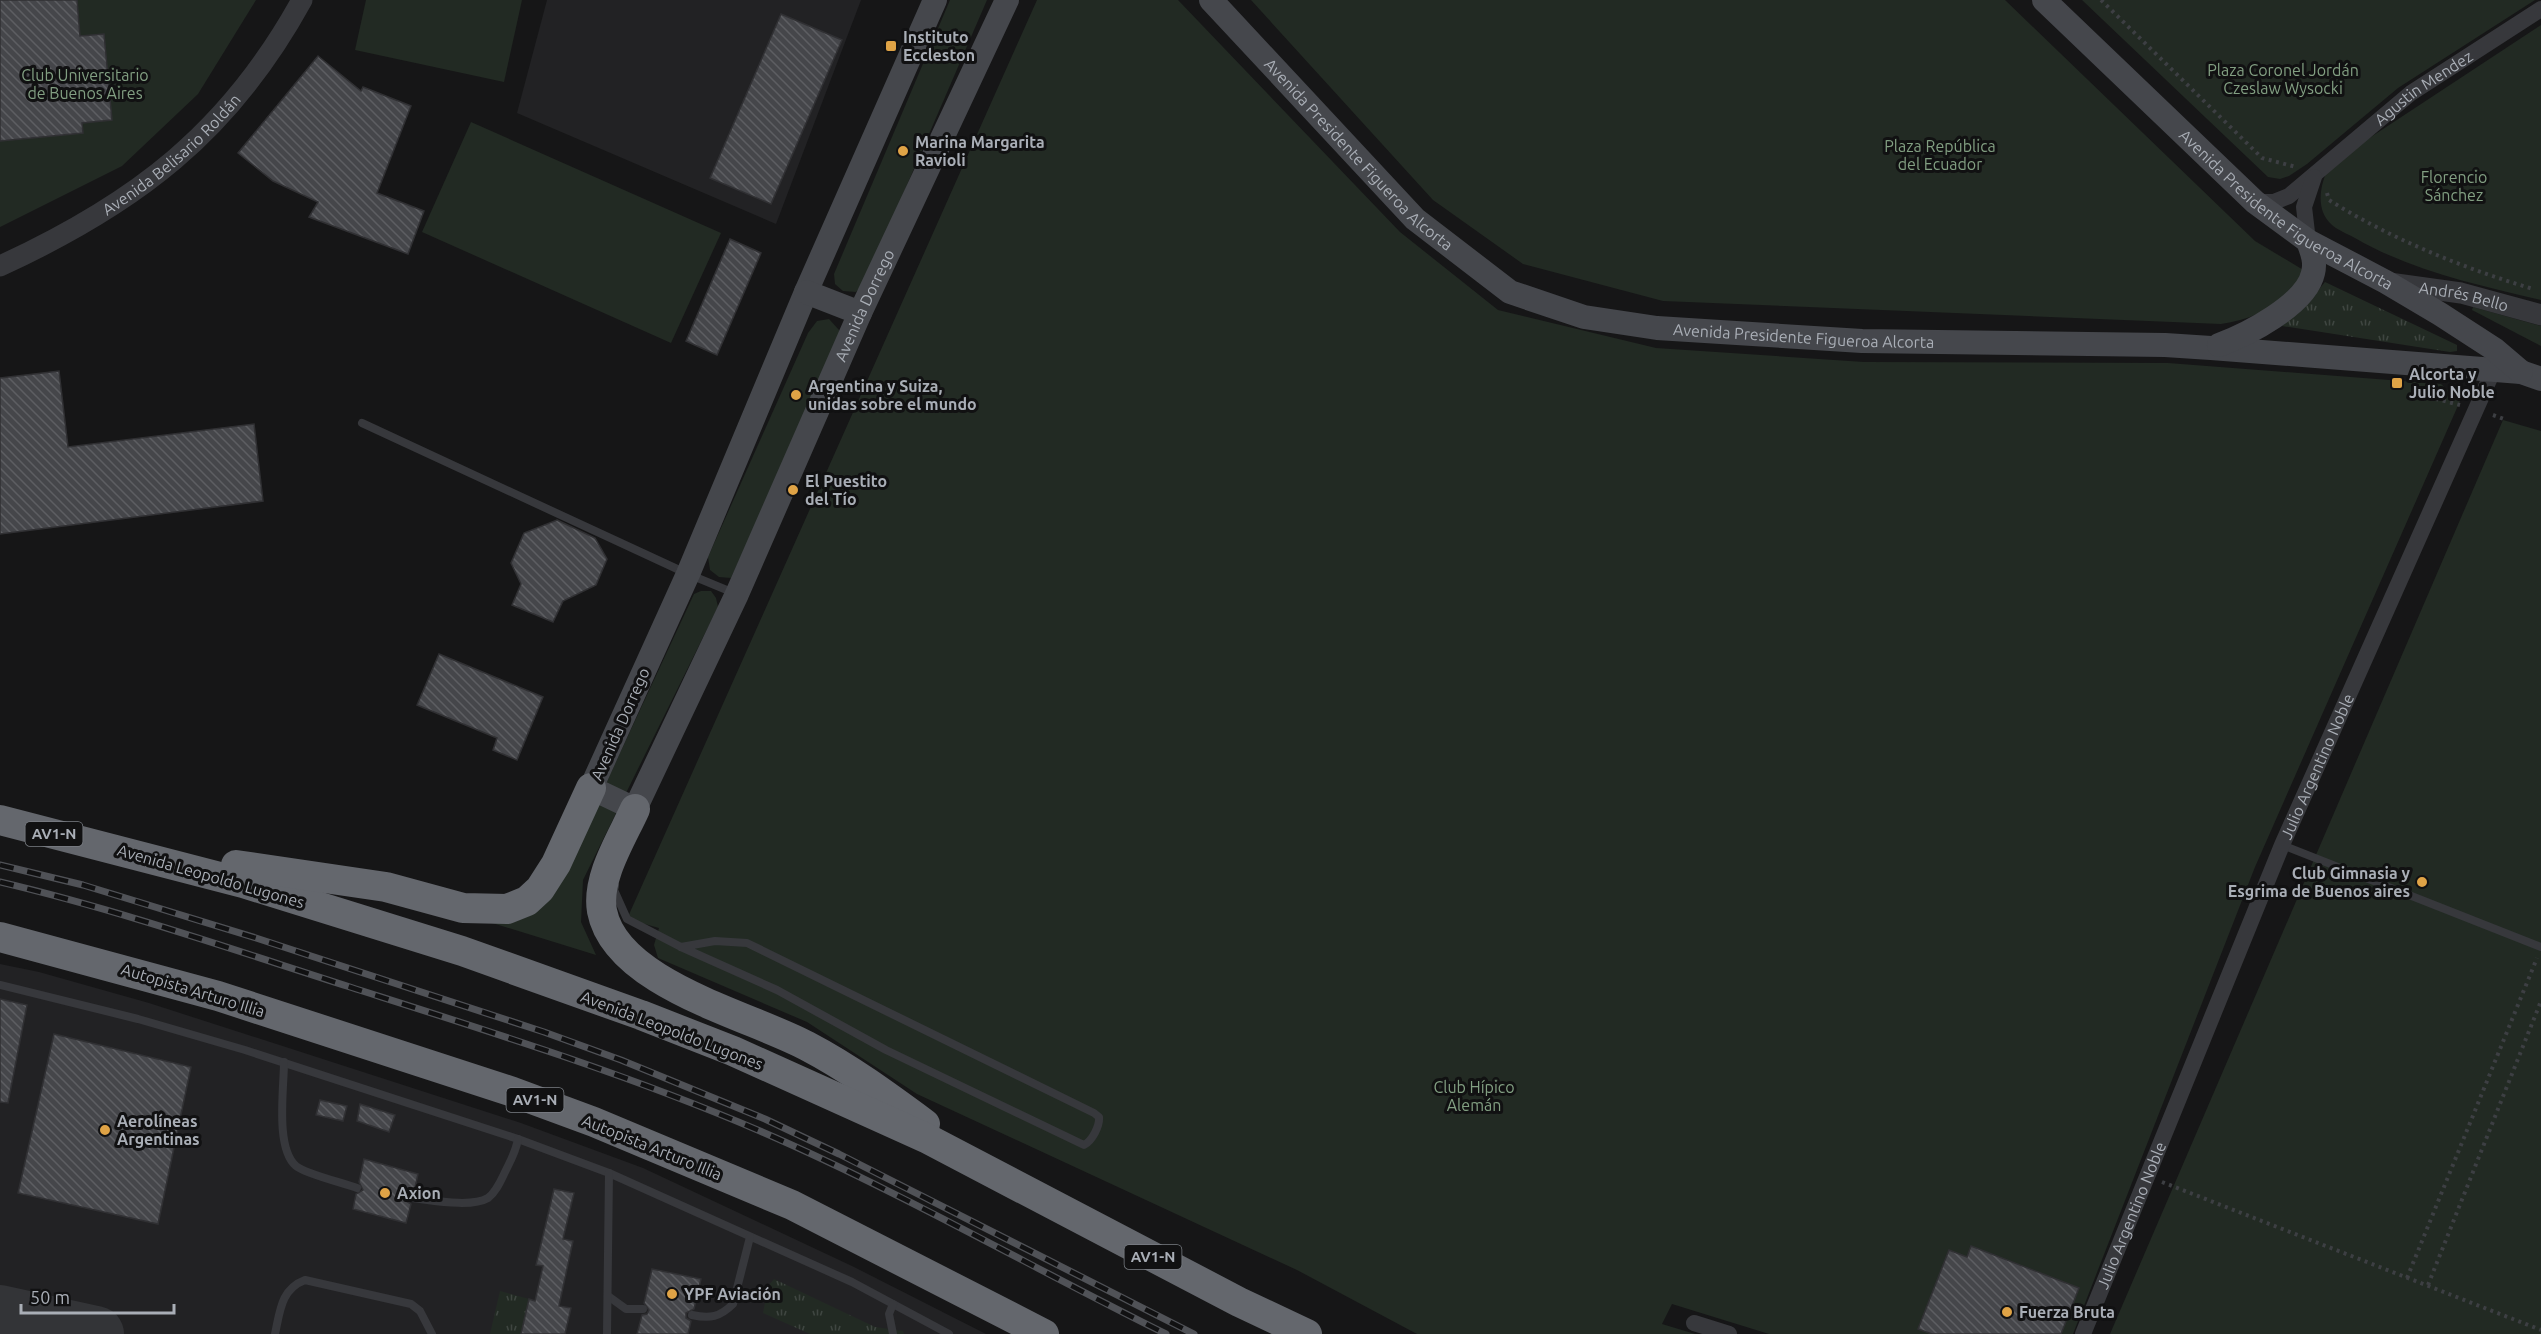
<svg xmlns="http://www.w3.org/2000/svg" width="2541" height="1334" viewBox="0 0 2541 1334" font-family="Ubuntu,sans-serif">
<style>
.built{fill:#222224}
.grass{fill:url(#grass-tufts)}
.park{fill:#222a23}
.lines{fill:none;stroke-linecap:round;stroke-linejoin:round}
.taxiway{stroke:#333437;stroke-width:56}
.building{fill:url(#building-back-hatch);stroke:#303033;stroke-width:1.5}
.path{stroke:#3d3f43;stroke-width:4;stroke-dasharray:3 4.5;stroke-linecap:butt}
.service{stroke:#37383c;stroke-width:8}
.minor{stroke:#37383c;stroke-width:16}
.tertiary{stroke:#37383c;stroke-width:21}
.secondary{stroke:#45474c;stroke-width:24}
.motorway{stroke:#64676d;stroke-width:30}
.rail-casing{stroke:#505257;stroke-width:7}
.rail{stroke:#111112;stroke-width:4.5;stroke-dasharray:14;stroke-linecap:butt}
.poi-dot{fill:#dfa346;stroke:#111112;stroke-width:2}
.labels{text-anchor:middle;stroke-width:6;stroke-linejoin:round;paint-order:stroke}
.shield{fill:#111112;stroke:#7b7f85;stroke-width:1.5}
.shield-label{font-size:15px;font-weight:bold;fill:#a9aeb6}
.poi-label{font-size:16px;font-weight:bold;fill:#a9aeb6;stroke:#111112;text-anchor:start}
.park-label{font-size:16px;fill:#829f82;stroke:#111112}
.street-label{font-size:16px;fill:#a9aeb6;stroke:#111112}
</style>
<defs>
<pattern id="grass-tufts" width="24" height="20" patternUnits="userSpaceOnUse" patternTransform="scale(1.5)"><rect width="24" height="20" fill="#222a23"/><path d="M3 7l-1-3M5 7V3M7 7l1-3M15 17l-1-3M17 17v-4M19 17l1-3" fill="none" stroke="#3f4641"/></pattern>
<pattern id="building-back-hatch" width="6" height="6" patternUnits="userSpaceOnUse" patternTransform="scale(1.5)"><rect width="6" height="6" fill="#45464a"/><path d="M-1 5l2 2M0 0l6 6M5-1l2 2" fill="none" stroke="#5d5e62"/></pattern>
</defs>
<rect width="100%" height="100%" fill="#161617"/>
<g class="built">
<polygon points="547,0 861,0 776,224 517,113"/>
<polygon points="0,964 39,972 149,1003 521,1123 643,1168 854,1267 986,1334 0,1334"/>
</g>
<g class="grass">
<polygon points="2325,282 2457,345 2457,351 2450,352 2282,326 2308,303"/>
<polygon points="774,1279 875,1327 903,1331 904,1334 810,1334 763,1313 768,1286"/>
<polygon points="500,1291 529,1299 521,1334 490,1334"/>
</g>
<g class="park">
<polygon points="0,0 256,0 198,94 122,166 0,227"/>
<polygon points="366,0 522,0 504,82 355,50"/>
<polygon points="950,0 987,0 865,282 856,292 843,291 835,284 834,274"/>
<polygon points="1037,0 1178,0 1400,232 1498,310 1656,348 1864,362 2168,363 2441,384 2460,401 2255,867 2073,1334 1769,1334 1672,1304 1662,1324 1695,1334 1417,1334 1297,1270 917,1094 807,1022 658,958 654,945 659,928 627,919"/>
<path d="M1251,0h754l250,241 50,30c-19,32 -48,48 -84,53l-558,-23 -140,-37 -90,-64z"/>
<polygon points="2082,0 2535,0 2398,88 2307,164 2289,176 2280,179 2268,177"/>
<path d="M2541,25v275c-63,-15 -129,-29 -186,-62 -7,-4 -18,-8 -24,-14 -17,-16 -10,-42 -1,-60z"/>
<polygon points="471,122 721,233 671,343 422,232"/>
<polygon points="2473,307 2541,326 2541,346 2472,310"/>
<polygon points="829,319 839,330 839,344 731,578 719,577 710,570 708,557 808,333 817,321"/>
<polygon points="2503,420 2541,431 2541,1334 2110,1334"/>
<polygon points="701,591 711,591 716,598 718,607 583,880 581,922 596,955 489,922 573,854 694,594"/>
</g>
<g class="lines">
<polyline class="taxiway" points="0,1313 96,1334"/>
</g>
<g class="building">
<polygon points="0,0 77,0 80,36 104,34 112,120 82,123 83,133 0,141"/>
<polygon points="781,14 842,40 771,204 710,178"/>
<polygon points="318,56 361,91 363,87 411,106 377,193 424,211 408,254 309,217 318,202 273,181 238,153"/>
<polygon points="730,239 761,253 717,355 686,341"/>
<polygon points="59,371 68,447 254,424 263,501 0,534 0,378"/>
<polygon points="557,520 595,538 607,559 596,585 563,601 553,622 512,605 521,584 511,563 524,533"/>
<polygon points="439,654 543,697 517,760 493,750 497,738 417,705"/>
<polygon points="0,999 27,1005 8,1103 0,1102"/>
<polygon points="54,1034 191,1067 158,1224 18,1193"/>
<polygon points="320,1100 347,1106 343,1121 316,1115"/>
<polygon points="360,1104 395,1115 389,1132 357,1121"/>
<polygon points="364,1159 418,1174 414,1192 409,1192 406,1197 406,1201 411,1204 406,1223 353,1209 356,1194 363,1190 359,1182"/>
<polygon points="554,1189 574,1193 563,1239 573,1241 559,1306 571,1308 565,1334 521,1334 529,1299 535,1301 543,1266 536,1265"/>
<polygon points="1971,1246 2079,1288 2061,1334 1932,1334 1918,1329 1949,1250 1967,1257"/>
<polygon points="652,1269 701,1279 694,1309 686,1313 686,1318 691,1321 688,1334 637,1334 642,1315 647,1314 649,1310 644,1303"/>
</g>
<g class="lines">
<g class="path">
<polyline points="2101,0 2262,158 2296,167"/>
<path d="M2327,193l2,7c62,39 134,68 204,89"/>
<polyline points="2421,395 2460,405"/>
<polyline points="2493,415 2504,419"/>
<polyline points="2162,1182 2541,1330"/>
<polyline points="2407,1278 2537,958"/>
<polyline points="2428,1285 2541,1001"/>
</g>
<g class="service">
<polyline points="362,423 688,574 734,593"/>
<polyline points="2282,845 2541,947"/>
<path d="M615,886l-1,4 13,29 54,28 96,43 109,60 198,95c8,-4 16,-19 15,-28l-5,-4 -347,-170 -32,-2 -34,6"/>
<polyline points="0,985 138,1019 245,1050 518,1139 609,1173 852,1282 949,1334"/>
<path d="M284,1062c0,26 -9,86 12,104 9,8 48,17 61,22"/>
<path d="M412,1198c19,2 59,10 76,0 9,-7 13,-18 18,-28 5,-10 10,-19 12,-31"/>
<polyline points="608,1296 626,1309 643,1309"/>
<path d="M692,1315c18,4 28,2 41,-11l17,-67"/>
<path d="M275,1334c5,-23 6,-45 30,-54l106,24 9,7 12,23"/>
<polyline points="607,1334 609,1173"/>
<polyline points="893,1334 889,1314 893,1304"/>
</g>
<g class="minor">
<path id="s1" d="M2255,202h19l15,-6 122,-103 130,-84"/>
<polyline points="2308,241 2304,207 2314,177"/>
<polyline points="1694,1323 1729,1334"/>
<path id="s2" d="M2083,1334l199,-489 211,-474"/>
</g>
<g class="tertiary">
<path id="s3" d="M0,266c135,-62 229,-133 302,-266"/>
<path id="s4" d="M2389,283l72,10 80,22"/>
</g>
<g class="secondary">
<path id="s5" d="M935,0l-129,292 -118,282 -97,214 44,21 102,-215 123,-281 147,-313"/>
<path id="s6" d="M1211,0l204,219 95,73 74,25 73,11 205,13 303,4 46,3 310,24 20,7"/>
<path id="s7" d="M2044,0l211,202 53,39 78,41 54,32 54,35 27,23"/>
<polyline points="806,292 860,313"/>
<path d="M2219,345c27,-10 87,-40 94,-72 3,-11 -1,-21 -5,-32"/>
</g>
<g class="motorway">
<path d="M635,809c-13,29 -39,69 -33,102 14,73 147,104 205,135 42,22 80,50 118,78"/>
<polyline points="0,820 243,883 462,951 641,1015 733,1051 926,1138 1239,1302 1307,1334"/>
<polyline points="236,865 386,887 463,908 507,909 527,901 540,889 556,864 591,788"/>
<polyline points="0,937 218,996 513,1092 594,1122 792,1205 1044,1334"/>
</g>
<defs>
<g id="rail">
<polyline points="0,865 83,885 256,938 544,1032 621,1060 765,1119 839,1154 1194,1334"/>
<path d="M0,882c119,28 234,68 350,105 138,44 277,87 410,144 137,59 271,136 406,203"/>
</g>
</defs>
<use href="#rail" class="rail-casing"/>
<use href="#rail" class="rail"/>
</g>
<g class="poi-dot">
<rect x="885" y="40" width="12" height="12" rx="3"/>
<circle cx="903" cy="151" r="6"/>
<rect x="2391" y="377" width="12" height="12" rx="3"/>
<circle cx="796" cy="395" r="6"/>
<circle cx="793" cy="490" r="6"/>
<circle cx="2422" cy="882" r="6"/>
<circle cx="105" cy="1130" r="6"/>
<circle cx="385" cy="1193" r="6"/>
<circle cx="672" cy="1294" r="6"/>
<circle cx="2007" cy="1312" r="6"/>
</g>
<g class="labels">
<g class="shield">
<rect x="25.5" y="822" width="57" height="24" rx="4.5"/>
<rect x="506.5" y="1088" width="57" height="24" rx="4.5"/>
<rect x="1124.5" y="1245" width="57" height="24" rx="4.5"/>
</g>
<g class="shield-label">
<text x="54" y="839">AV1-N</text>
<text x="535" y="1105">AV1-N</text>
<text x="1153" y="1262">AV1-N</text>
</g>
<g class="poi-label">
<text x="903" y="43">Instituto<tspan x="903" dy="18">Eccleston</tspan></text>
<text x="915" y="148">Marina Margarita<tspan x="915" dy="18">Ravioli</tspan></text>
<text x="2409" y="380">Alcorta y<tspan x="2409" dy="18">Julio Noble</tspan></text>
<text x="808" y="392">Argentina y Suiza,<tspan x="808" dy="18">unidas sobre el mundo</tspan></text>
<text x="805" y="487">El Puestito<tspan x="805" dy="18">del Tío</tspan></text>
<text x="2410" y="879" text-anchor="end">Club Gimnasia y<tspan x="2410" dy="18">Esgrima de Buenos aires</tspan></text>
<text x="117" y="1127">Aerolíneas<tspan x="117" dy="18">Argentinas</tspan></text>
<text x="397" y="1199">Axion</text>
<text x="684" y="1300">YPF Aviación</text>
<text x="2019" y="1318">Fuerza Bruta</text>
</g>
<g class="park-label">
<text x="2283" y="76">Plaza Coronel Jordán<tspan x="2283" dy="18">Czeslaw Wysocki</tspan></text>
<text x="85" y="81">Club Universitario<tspan x="85" dy="18">de Buenos Aires</tspan></text>
<text x="1940" y="152">Plaza República<tspan x="1940" dy="18">del Ecuador</tspan></text>
<text x="2454" y="183">Florencio<tspan x="2454" dy="18">Sánchez</tspan></text>
<text x="1474" y="1093">Club Hípico<tspan x="1474" dy="18">Alemán</tspan></text>
</g>
<g class="street-label">
<text dy="6" stroke="none"><textPath href="#s1" startOffset="208">Agustin Mendez</textPath></text>
<text dy="6" stroke="none"><textPath href="#s3" startOffset="206">Avenida Belisario Roldán</textPath></text>
<text dy="6" stroke="none"><textPath href="#s6" startOffset="214">Avenida Presidente Figueroa Alcorta</textPath></text>
<text dy="6" stroke="none"><textPath href="#s7" startOffset="322">Avenida Presidente Figueroa Alcorta</textPath></text>
<text dy="6" stroke="none"><textPath href="#s4" startOffset="76">Andrés Bello</textPath></text>
<text dy="6" stroke="none"><textPath href="#s5" startOffset="1462">Avenida Dorrego</textPath></text>
<text dy="6" stroke="none"><textPath href="#s6" startOffset="718">Avenida Presidente Figueroa Alcorta</textPath></text>
<text transform="translate(620 724) rotate(-66)" y="6">Avenida Dorrego</text>
<text dy="6" stroke="none"><textPath href="#s2" startOffset="614">Julio Argentino Noble</textPath></text>
<text transform="translate(211 876) rotate(16)" y="6">Avenida Leopoldo Lugones</text>
<text transform="translate(193 990) rotate(17)" y="6">Autopista Arturo Illia</text>
<text transform="translate(672 1030) rotate(21)" y="6">Avenida Leopoldo Lugones</text>
<text transform="translate(652 1147) rotate(22)" y="6">Autopista Arturo Illia</text>
<text dy="6" stroke="none"><textPath href="#s2" startOffset="128">Julio Argentino Noble</textPath></text>
</g>
</g>
<path d="M21 1304v9h153v-9" fill="none" stroke="#a9aeb6" stroke-width="3"/>
<text x="30" y="1304" font-size="18" fill="#a9aeb6" stroke="#111112" stroke-width="4.5" paint-order="stroke">50 m</text>
</svg>
